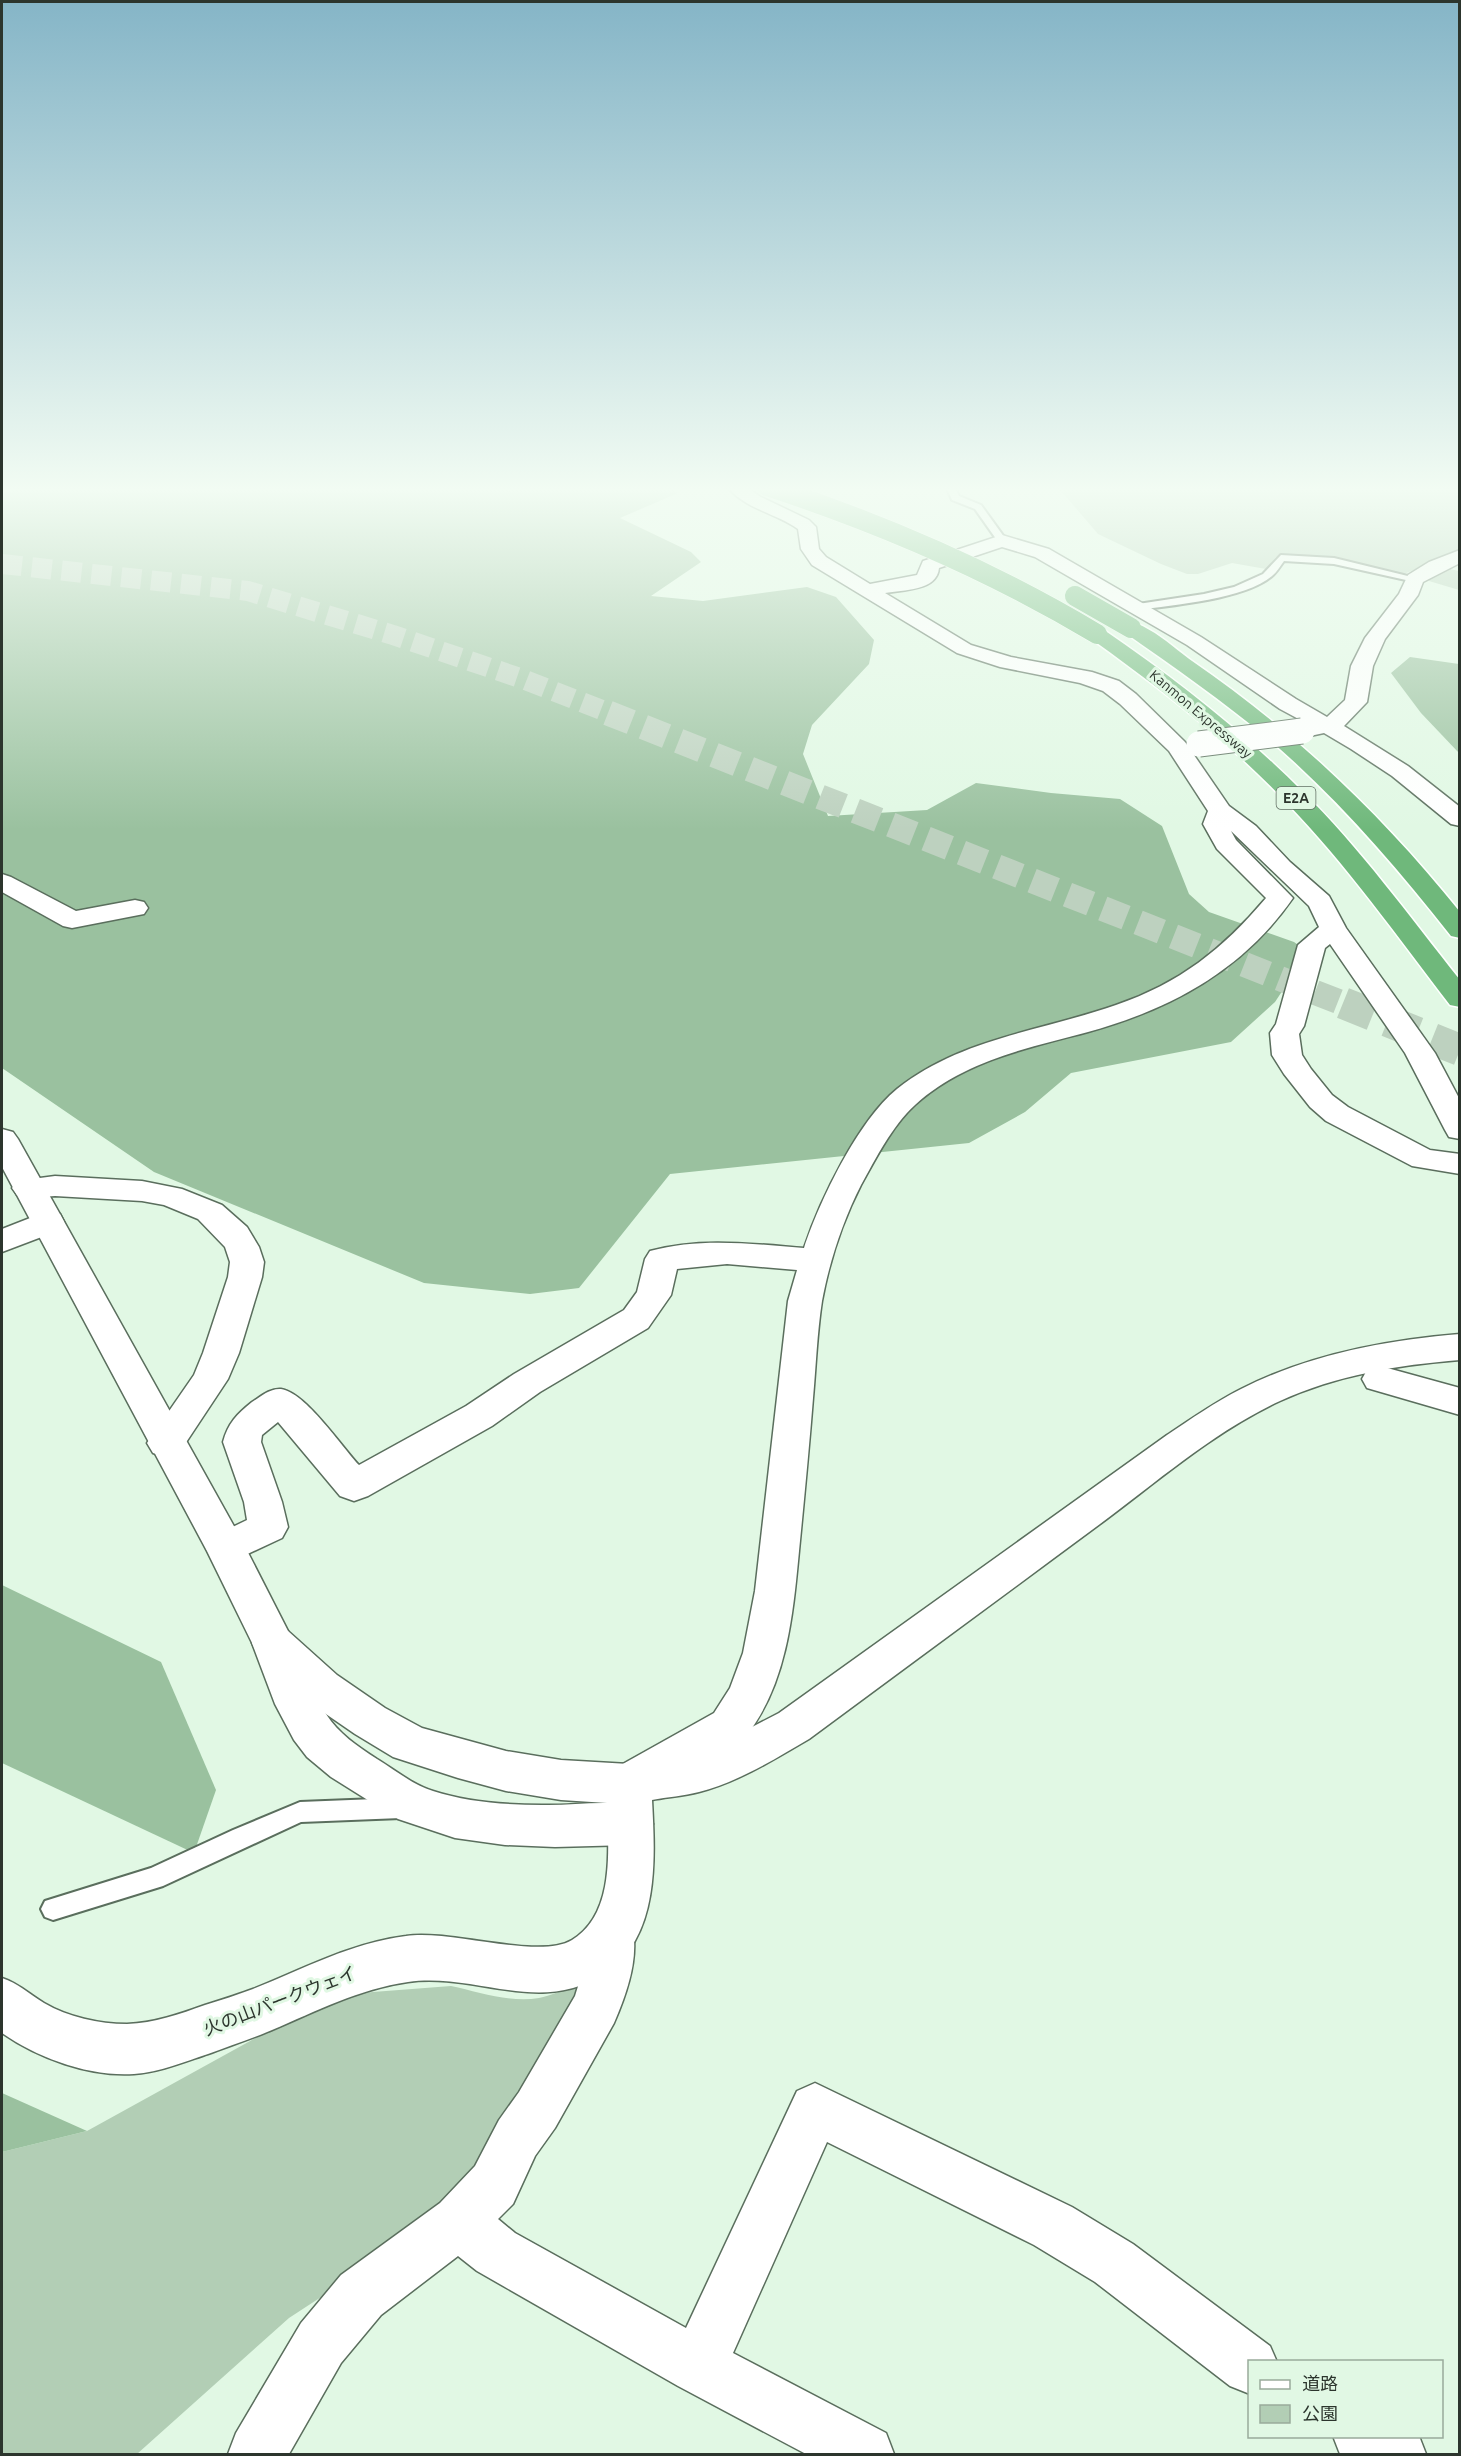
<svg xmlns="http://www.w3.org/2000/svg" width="1461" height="2456" viewBox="0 0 1461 2456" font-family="Ubuntu,'Noto Sans JP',sans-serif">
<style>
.green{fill:#b2ceb5}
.forest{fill:#9ac19f}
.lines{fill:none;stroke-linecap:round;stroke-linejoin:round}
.highway-tunnel-far2{stroke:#bdd1bf;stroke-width:20;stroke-dasharray:20 10;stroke-linecap:butt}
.highway-tunnel-far1{stroke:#bdd1bf;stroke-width:25;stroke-dasharray:25 13;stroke-linecap:butt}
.highway-tunnel{stroke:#bdd1bf;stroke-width:32;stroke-dasharray:32 16;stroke-linecap:butt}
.lane-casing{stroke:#5a6e5d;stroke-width:4}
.street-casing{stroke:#5a6e5d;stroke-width:3}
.secondary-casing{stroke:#5a6e5d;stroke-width:3}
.highway-casing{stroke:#fff;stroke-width:3}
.lane{fill:#fff;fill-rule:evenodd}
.street{fill:#fff;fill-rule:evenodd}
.secondary{fill:#fff;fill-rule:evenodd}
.highway{fill:#6fb87b;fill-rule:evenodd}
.street-bridge-casing{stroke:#5a6e5d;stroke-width:27;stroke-linecap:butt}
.highway-bridge-casing{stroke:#fff;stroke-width:21;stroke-linecap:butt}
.street-bridge{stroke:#fff;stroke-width:25}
.highway-bridge{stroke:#6fb87b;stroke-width:20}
.labels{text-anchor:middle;stroke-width:6;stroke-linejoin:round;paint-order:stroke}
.far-street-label{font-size:14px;fill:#2c352d;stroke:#e1f8e4}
.shield{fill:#e1f8e4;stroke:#627064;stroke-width:1.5}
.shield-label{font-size:14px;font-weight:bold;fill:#2c352d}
.near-street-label{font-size:18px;fill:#2c352d;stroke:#e1f8e4}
</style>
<rect width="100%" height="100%" fill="#e1f8e4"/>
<g class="green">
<polygon points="1057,486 1459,486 1459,551 1404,574 1354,563 1281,556 1276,557 1266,569 1232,563 1198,574 1187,574 1161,564 1098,534"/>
<polygon points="1445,568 1459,571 1459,590 1429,581 1430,576"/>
<path d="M451,1986c28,6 59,17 88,12 14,-2 31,-14 45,-8l-56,121 -78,88 -89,72 -72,47 -152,136h-135v-302l85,-21 214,-118 59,-20z"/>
</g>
<g class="forest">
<polygon points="70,486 667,486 678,493 620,518 691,552 701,562 651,596 703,601 807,587 836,597 874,640 869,664 812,725 803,754 828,816 927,810 976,783 1051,793 1120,799 1162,826 1189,894 1209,912 1294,942 1308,952 1275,1002 1231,1042 1071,1073 1025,1112 969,1143 670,1174 579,1288 530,1294 424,1283 154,1172 2,1068 2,492"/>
<polygon points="1410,657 1459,664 1459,753 1421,713 1391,673"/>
<polygon points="2,1585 161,1662 216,1790 194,1853 2,1763"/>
<polygon points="2,2093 87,2131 2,2152"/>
</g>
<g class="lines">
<polyline class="highway-tunnel-far2" points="2,564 248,591 393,635 520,678 612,714"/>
<polyline class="highway-tunnel-far1" points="608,713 1347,1005"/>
<polyline class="highway-tunnel" points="1343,1003 1460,1050"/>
<defs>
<g id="lane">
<polygon points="946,486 954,486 959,496 981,505 1007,541 1005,543 999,543 975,509 952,500"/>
<path d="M1281,555l53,3 86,21 -5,3 -81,-18 -50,-3c-4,5 -7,11 -12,15 -26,23 -99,29 -134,34l-5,-3 5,-3 66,-10 30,-7 29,-13z"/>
<polygon points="401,1798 409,1801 412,1808 409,1815 401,1818 301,1822 163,1886 53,1920 45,1917 41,1909 45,1901 151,1868 233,1830 300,1802"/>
</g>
<g id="street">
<path d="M727,486h19l13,10 50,24 7,7 3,22 7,8 44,27 47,-9 6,-14 79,-26 47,14 152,88 95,62 31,18 18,-17 6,-34 14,-28 34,-44 9,-19 21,-13 31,-12v13l-37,19 -5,13 -33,44 -12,27 -6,36 -23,24 64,40 52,41v19l-9,-2 -59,-48 -41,-27 -27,-16 -14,3 -8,-2 -3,-5 7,-6 -26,-14 -93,-64 -152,-88 -33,-10 -63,21c-2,23 -36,22 -54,25l86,52 40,12 81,15 27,9 17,13 49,48 44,64 27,20 34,36 39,34 17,32 89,125 25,47v39l-11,-2 -4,-7 -40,-77 -75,-109 -5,4 -21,78 -5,8 3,21 9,14 21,26 16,12 82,43 30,4v20l-48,-8 -86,-45 -16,-14 -26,-33 -12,-19 -2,-22 6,-9 22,-79 21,-18 -10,-21 -78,-75 5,9 57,58c-50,72 -122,111 -205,134 -60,16 -125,29 -173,73 -23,21 -39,53 -54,80 -18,35 -32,78 -39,116 -5,32 -6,65 -9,97 -4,51 -9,102 -14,153 -6,63 -12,133 -53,185 -10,14 -74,46 -93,57l-16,6 -16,-6 -6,-14 6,-14 93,-52 16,-25 13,-35 12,-62 33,-290 9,-31 -70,-6 -50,5 -6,26 -23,33 -108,64 -48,34 -124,70 -14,5 -14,-5 -62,-74 -16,13 -1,7 21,60 6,25 -6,11 -56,26 -14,-5 -6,-11 6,-11 35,-17 -3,-18 -21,-60c5,-19 14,-28 29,-40 8,-5 18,-14 29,-13 24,3 61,58 78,76l107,-59 48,-32 110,-64 13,-18 8,-33 5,-8c50,-14 103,-7 154,-3 16,-48 54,-127 93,-159 64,-51 145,-58 219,-84 64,-22 107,-56 150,-107l-49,-49 -14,-25 5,-13 -39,-60 -49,-47 -17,-13 -23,-8 -80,-16 -43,-14 -145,-88 -11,-16 -3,-20c-22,-16 -54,-20 -71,-43z"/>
<polygon points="2,874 11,877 76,911 135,900 144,902 148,908 144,914 72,928 63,926 2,892"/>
<polygon points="55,1176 142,1181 182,1189 222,1205 247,1227 259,1247 264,1262 262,1277 239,1353 228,1379 179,1453 166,1457 153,1453 147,1443 194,1375 203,1353 228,1277 230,1262 225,1247 198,1219 164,1205 142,1201 55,1196 28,1198 17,1195 12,1188 17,1181"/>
<polygon points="48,1211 60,1214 64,1222 60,1230 2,1252 2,1229"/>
<polygon points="1380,1366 1460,1388 1460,1415 1367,1388 1362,1379 1367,1370"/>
<path d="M273,1626l15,5c13,27 20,58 38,83 13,20 31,32 51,45 18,11 36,26 56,32 34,11 73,14 109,14 33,1 73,-7 104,4l7,15 -7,15 -16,6 -75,2 -50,-2 -50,-7 -57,-19 -67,-42 -24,-20 -13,-17 -19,-36 -23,-61 6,-12z"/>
<path d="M610,1915l17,7c2,5 6,12 7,18 2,27 -9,58 -20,83l-59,105 -20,28 -22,48 -15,15 17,14 171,95 111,-237 18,-8 257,124 61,37 137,102 7,16h-27v32l-20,-8 -135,-104 -61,-37 -207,-103 -94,211 153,80 8,21h-88l-128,-68 -201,-115 -19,-15 -77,59 -40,48 -52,91h-61l8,-21 65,-110 40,-48 99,-72 35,-37 24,-46 20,-28 56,-96 8,-26 3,-32 7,-16z"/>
<polygon points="1333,2436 1419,2436 1426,2454 1340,2454"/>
</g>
<path id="secondary" d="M2,1129l11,3 5,7 222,398 48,94 49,44 48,33 37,20 84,23 55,9 68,4 67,-11 35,-15 48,-25 388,-278c24,-16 48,-33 74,-46 67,-34 144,-49 219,-55v26c-62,5 -123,15 -180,41 -65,30 -122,80 -180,123 -97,72 -194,143 -291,215 -34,20 -71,43 -110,53 -15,4 -32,5 -47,8 3,57 8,135 -45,172 -65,45 -131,0 -199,10 -49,7 -91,29 -136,48 -21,9 -43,16 -64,24 -24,8 -48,18 -74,20 -45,3 -96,-16 -132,-41v-55c16,5 27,16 42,25 24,14 55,21 83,21 27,-1 53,-10 78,-19 16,-5 32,-10 48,-16 50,-20 98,-46 153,-53 44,-7 133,24 166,4 44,-27 36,-92 35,-137l-46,-3 -55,-9 -48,-13 -65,-21 -38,-23 -48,-33 -49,-46 -51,-104 -205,-384z"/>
<g id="highway">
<path d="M1131,622c21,5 43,26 61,39 102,70 190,154 268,251v26l-9,-2c-55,-70 -113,-137 -180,-195 -47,-39 -97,-74 -147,-109l-3,-4 3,-4z"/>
<path d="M1097,628l7,2c70,48 137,100 198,161 58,57 107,125 158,189v27l-10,-2c-53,-69 -103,-140 -164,-203 -59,-62 -126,-114 -196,-164l-3,-4 3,-4z"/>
</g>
</defs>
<use href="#lane" class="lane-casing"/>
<use href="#street" class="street-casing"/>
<use href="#secondary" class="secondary-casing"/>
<use href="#highway" class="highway-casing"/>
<use href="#lane" class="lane"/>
<use href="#street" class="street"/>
<use href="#secondary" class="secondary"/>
<use href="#highway" class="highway"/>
<defs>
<polyline id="street-bridge" points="1199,744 1302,731"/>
<g id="highway-bridge">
<path d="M767,486c116,38 225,85 330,148"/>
<polyline points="1075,596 1131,628"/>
</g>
</defs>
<use href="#street-bridge" class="street-bridge-casing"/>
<use href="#highway-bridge" class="highway-bridge-casing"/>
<use href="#street-bridge" class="street-bridge"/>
<use href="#highway-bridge" class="highway-bridge"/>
</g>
<linearGradient id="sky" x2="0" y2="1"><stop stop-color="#85b5c7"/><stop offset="0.59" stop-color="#f2fcf3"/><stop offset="1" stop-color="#f2fcf3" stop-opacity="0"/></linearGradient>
<rect width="1461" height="830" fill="url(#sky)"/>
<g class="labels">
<g class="far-street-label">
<text transform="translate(1201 714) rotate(40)" y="5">Kanmon Expressway</text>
</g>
<rect class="shield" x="1276.5" y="787" width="39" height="22" rx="4.5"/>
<g class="shield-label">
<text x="1296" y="803">E2A</text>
</g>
<g class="near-street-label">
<text transform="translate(280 2001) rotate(-21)" y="6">火の山パークウェイ</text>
</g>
</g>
<rect width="1461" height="2456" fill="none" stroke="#2c352d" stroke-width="6"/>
<rect x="1248" y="2360" width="195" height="78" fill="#e1f8e4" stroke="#99aa9b" stroke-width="1.5"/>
<rect x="1260" y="2380" width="30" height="9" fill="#ffffff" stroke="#99aa9b" stroke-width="1.5"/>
<text x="1302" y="2390" font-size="18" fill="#2c352d">道路</text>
<rect x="1260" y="2405" width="30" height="18" fill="#b2ceb5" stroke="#99aa9b" stroke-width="1.5"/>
<text x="1302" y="2420" font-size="18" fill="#2c352d">公園</text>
</svg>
